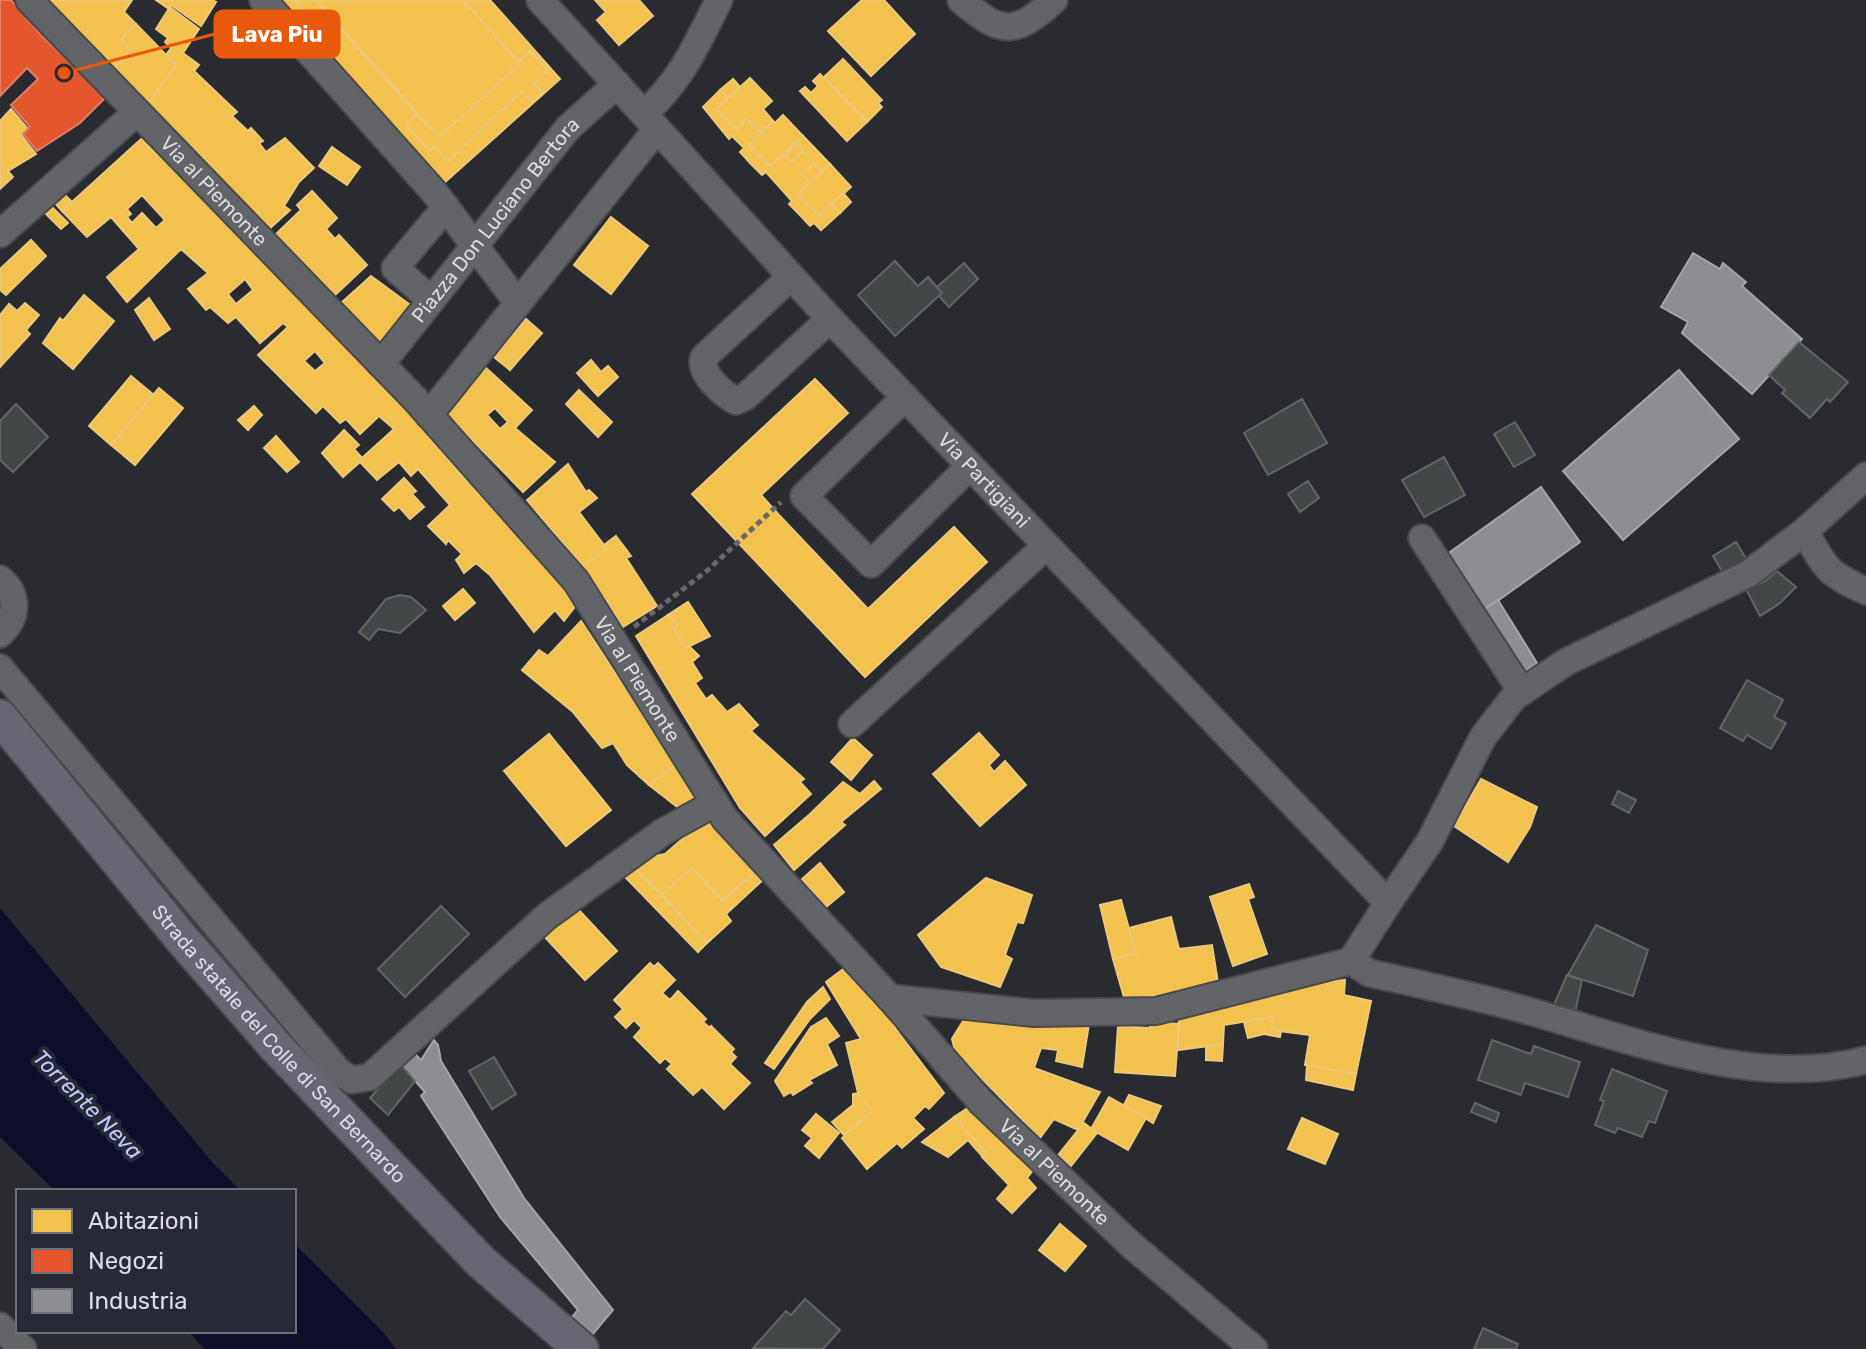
<svg xmlns="http://www.w3.org/2000/svg" width="1866" height="1349" viewBox="0 0 1866 1349" font-family="Rubik,sans-serif">
<style>
.water{fill:#0d0e29}
.homes{fill:#f2c14e;stroke:#ebc97b;stroke-width:2;fill-rule:evenodd}
.shops{fill:#e4572e;stroke:#e17f65;stroke-width:2}
.industry{fill:#8d8d92;stroke:#a4a5ab;stroke-width:2}
.building{fill:#434647;stroke:#626566;stroke-width:2}
.lines{fill:none;stroke-linecap:round;stroke-linejoin:round}
.minor-casing{stroke:#48494d;stroke-width:30}
.major-casing{stroke:#48494d;stroke-width:38}
.path{stroke:#68696d;stroke-width:5;stroke-dasharray:6 4;stroke-linecap:butt}
.minor{stroke:#636468;stroke-width:26}
.major{stroke:#666772;stroke-width:34}
.labels{text-anchor:middle;stroke-width:8;stroke-linejoin:round;paint-order:stroke}
.street-label{font-size:20px;fill:#dbdce4;stroke:#272934}
.water-label{font-size:22px;font-style:italic;fill:#c1cafc;stroke:#272934}
.leader{fill:none;stroke:#e8590c;stroke-width:3}
.callout-dot{fill:#e8590c;stroke:#272934;stroke-width:3}
.callout{fill:#e8590c;stroke:#e8590c;stroke-width:3}
.callout-label{font-size:22px;text-anchor:middle;font-weight:bold;fill:#fff}
</style>
<rect width="100%" height="100%" fill="#2a2b31"/>
<g class="water">
<polygon points="0,908 213,1163 241,1191 55,1191 0,1137"/>
<polygon points="294,1243 383,1332 396,1349 204,1349 188,1331 294,1331"/>
</g>
<g class="homes">
<polygon points="47,0 132,0 124,12 136,24 122,39 130,51 114,68"/>
<polygon points="156,0 212,0 216,2 201,26 171,5 169,9"/>
<polygon points="280,0 294,0 313,22 325,11 417,114 406,125 430,151 435,146 448,161 522,91 532,102 543,92 534,83 548,70 530,51 519,62 463,0 490,0 560,79 444,183"/>
<polygon points="294,0 316,0 325,11 313,22"/>
<polygon points="316,0 463,0 520,64 439,137"/>
<polygon points="595,0 639,0 653,16 619,45 597,20 606,12"/>
<polygon points="862,0 884,0 915,34 871,76 828,31"/>
<polygon points="170,7 199,29 183,53 199,65 194,71 237,112 232,116 248,131 251,128 263,141 259,143 266,152 285,138 314,168 299,182 284,206 290,210 269,229 148,104 176,65 166,55 171,48 165,42 168,38 156,29"/>
<polygon points="136,24 176,65 148,104 114,68 130,51 122,39"/>
<polygon points="530,51 548,70 534,83 543,92 532,102 522,91 448,161 435,146 430,151 406,125 417,114 439,137 520,64 519,62"/>
<polygon points="843,59 882,100 878,103 882,107 867,122 824,77"/>
<polygon points="820,74 867,122 847,141 800,91 805,87 811,93 818,86 813,81"/>
<polygon points="750,78 772,101 763,109 773,121 761,133 746,119 736,129 716,109"/>
<polygon points="733,79 740,87 728,97 720,90"/>
<polygon points="720,90 728,97 716,109 736,129 746,119 761,133 749,145 770,166 783,153 791,162 803,151 795,144 803,136 830,164 822,171 814,163 802,175 810,183 798,194 819,216 831,203 840,213 821,230 814,223 810,226 799,214 789,204 792,201 766,172 762,175 751,164 740,152 744,148 732,136 729,139 703,107"/>
<polygon points="11,109 28,129 22,136 36,154 8,171 0,162 0,121"/>
<polygon points="783,115 803,136 770,166 749,145 773,121 775,123"/>
<path d="M141,139l104,97 168,181 57,68 110,115 -16,21 -9,-11 -21,22 -44,-57 -14,-12 -12,10 -8,-13 6,-6 -14,-14 -2,4 -18,-18 22,-21 -32,-36 -7,7 -12,-14 -22,18 -17,-18 -17,15 -21,-24 22,-23 15,15 -5,4 8,9 32,-29 -15,-13 -19,18 -14,-15 -6,4 -17,-17 -7,7 -58,-58 30,-28 -5,-4 -23,20 -24,-26 -8,6 -18,-16 -4,3 -18,-21 20,-16 -27,-24 -54,53 -20,-25 32,-28 -28,-32 -24,20 -25,-26zM142,195l23,25 -9,8 -14,-15 -10,10 -5,-6 4,-3 -4,-5zM245,279l8,11 -17,14 -8,-10zM315,351l10,12 -10,8 -11,-10z"/>
<polygon points="795,144 803,151 791,162 785,155"/>
<polygon points="332,147 360,167 347,185 319,166"/>
<polygon points="0,162 13,177 0,189"/>
<polygon points="814,163 822,171 810,183 802,175"/>
<polygon points="830,164 851,187 819,216 798,194"/>
<polygon points="312,191 337,218 326,229 335,239 339,235 367,265 334,296 276,234 301,210 297,205"/>
<polygon points="62,192 72,202 62,211 53,201"/>
<polygon points="844,194 851,202 840,213 831,203"/>
<polygon points="51,206 68,223 61,229 44,212"/>
<polygon points="611,217 648,246 611,294 574,265"/>
<polygon points="31,240 46,256 6,295 0,290 0,269"/>
<polygon points="371,276 413,307 382,345 341,303"/>
<polygon points="84,295 114,321 73,369 43,343 60,318 63,321"/>
<polygon points="149,298 170,329 154,340 135,310"/>
<polygon points="25,303 39,315 26,330 30,334 0,367 0,315 9,304 17,311"/>
<polygon points="526,319 542,333 510,370 494,357"/>
<polygon points="591,360 601,372 608,366 618,377 598,396 577,373"/>
<path d="M486,368l46,42 -17,18 40,34 -32,30 -78,-80zM495,408l13,14 -8,7 -13,-14z"/>
<polygon points="131,376 154,395 111,445 89,426"/>
<polygon points="815,379 848,413 761,495 779,515 868,609 954,527 987,562 865,677 692,494"/>
<polygon points="159,388 183,408 135,465 111,445"/>
<polygon points="579,390 612,422 598,437 566,404"/>
<polygon points="254,406 262,415 248,430 238,420"/>
<polygon points="276,436 299,462 287,472 264,448"/>
<polygon points="568,464 586,492 589,490 597,498 579,512 607,549 582,566 527,500"/>
<polygon points="404,478 416,491 412,494 424,507 410,519 399,507 394,511 382,499"/>
<polygon points="616,536 631,556 626,558 657,606 623,627 582,566 607,549 604,545"/>
<polygon points="463,589 475,603 455,620 443,606"/>
<polygon points="688,602 710,636 686,648 673,628 678,624 668,615"/>
<polygon points="668,615 678,624 673,628 686,648 689,646 699,656 692,662 702,678 695,683 706,699 712,695 727,712 739,704 758,725 751,731 804,779 800,782 811,794 765,836 740,808 636,636"/>
<polygon points="581,621 676,765 649,785 627,765 613,743 602,748 573,712 522,670 539,650 548,656"/>
<polygon points="979,733 999,755 989,765 994,772 1005,761 1026,785 980,826 933,774"/>
<polygon points="549,734 611,810 566,846 504,771"/>
<polygon points="853,738 872,755 851,780 831,762"/>
<polygon points="676,765 701,801 685,813 649,785"/>
<polygon points="1481,779 1537,807 1530,827 1508,862 1454,826"/>
<polygon points="874,781 881,789 841,822 845,825 794,870 774,845 809,815 843,782 860,794"/>
<polygon points="709,816 758,869 723,900 692,868 662,895 635,868 649,857 665,854"/>
<polygon points="820,863 844,892 826,907 802,879"/>
<polygon points="635,868 707,943 698,952 624,876"/>
<polygon points="692,868 723,901 758,869 765,878 726,914 731,921 707,943 662,895"/>
<polygon points="986,878 1032,895 1023,923 1017,922 1005,955 1012,959 1000,987 941,967 918,935"/>
<polygon points="1249,884 1254,897 1248,899 1267,954 1233,966 1210,897"/>
<polygon points="1121,900 1136,954 1113,959 1100,905"/>
<polygon points="577,908 617,951 585,980 543,935"/>
<polygon points="1171,917 1179,949 1212,945 1219,989 1125,1001 1113,959 1136,954 1129,928"/>
<polygon points="650,963 654,967 658,963 675,980 662,993 670,1000 678,991 706,1019 703,1022 710,1028 711,1026 734,1049 731,1052 736,1057 730,1064 750,1083 724,1109 702,1087 693,1095 667,1069 672,1064 665,1058 660,1063 634,1037 642,1028 634,1020 626,1028 615,1017 623,1009 614,1000"/>
<polygon points="850,964 899,1025 895,1028 944,1093 929,1109 925,1106 913,1118 924,1129 902,1148 897,1143 867,1169 842,1138 872,1111 859,1097 846,1043 861,1039 826,982"/>
<polygon points="1345,980 1344,995 1371,1001 1356,1074 1305,1065 1310,1035 1272,1030 1272,1017 1224,1025 1223,1044 1178,1050 1179,1008 1292,986"/>
<polygon points="823,987 830,999 810,1019 774,1069 765,1063 807,1002"/>
<polygon points="968,1013 1089,1024 1082,1067 1056,1061 1058,1050 1041,1048 1034,1068 1100,1092 1078,1130 1054,1119 1040,1138 955,1051 952,1039"/>
<polygon points="1272,1017 1272,1030 1281,1031 1280,1037 1264,1034 1248,1038 1244,1022"/>
<polygon points="826,1018 839,1036 827,1044 837,1065 809,1080 812,1083 793,1095 791,1092 784,1096 775,1081 811,1027"/>
<polygon points="1150,1022 1179,1024 1175,1076 1115,1072 1118,1026 1150,1028"/>
<polygon points="1223,1044 1222,1061 1206,1060 1206,1046"/>
<polygon points="1307,1065 1356,1074 1353,1090 1306,1080"/>
<polygon points="858,1093 872,1111 844,1135 832,1122 853,1105 853,1094"/>
<polygon points="1129,1095 1161,1106 1153,1123 1124,1105"/>
<polygon points="1109,1097 1146,1118 1128,1150 1091,1129"/>
<polygon points="977,1102 1037,1165 1027,1178 1036,1188 1012,1213 997,1199 1009,1185 982,1157 986,1153 954,1117"/>
<polygon points="816,1114 839,1133 819,1158 805,1146 812,1138 802,1130"/>
<polygon points="954,1117 986,1153 982,1156 968,1140 948,1157 922,1142"/>
<polygon points="1302,1118 1338,1134 1325,1164 1288,1149"/>
<polygon points="1084,1123 1097,1133 1071,1166 1058,1155"/>
<polygon points="1060,1224 1086,1246 1065,1271 1039,1250"/>
</g>
<polygon class="shops" points="0,0 11,0 41,35 106,97 80,123 37,151 23,134 30,127 11,105 38,79 27,68 0,96"/>
<g class="industry">
<polygon points="1693,253 1720,269 1723,263 1746,282 1742,286 1802,339 1752,394 1682,333 1688,322 1661,307"/>
<polygon points="1679,370 1739,439 1623,540 1563,471"/>
<polygon points="1541,487 1580,542 1482,612 1443,557"/>
<polygon points="1498,600 1537,663 1517,677 1476,615"/>
<polygon points="434,1040 438,1045 441,1061 524,1198 613,1310 592,1335 572,1317 578,1310 500,1217 421,1096 425,1092 400,1064 410,1049 421,1060"/>
</g>
<g class="building">
<polygon points="895,261 918,286 928,277 942,293 895,336 858,295"/>
<polygon points="964,263 978,279 949,307 939,296 942,293 937,287"/>
<polygon points="1799,342 1848,382 1830,402 1827,399 1810,418 1782,393 1785,390 1769,375"/>
<polygon points="1302,399 1327,443 1268,475 1244,433"/>
<polygon points="16,404 48,437 13,472 0,460 0,421"/>
<polygon points="1515,422 1535,455 1514,467 1494,434"/>
<polygon points="1444,457 1465,495 1424,517 1402,480"/>
<polygon points="1308,481 1319,498 1300,512 1288,494"/>
<polygon points="1736,542 1748,562 1725,576 1713,556"/>
<polygon points="1777,571 1796,587 1780,603 1760,616 1746,589 1764,582"/>
<polygon points="400,595 411,597 426,610 400,633 378,629 369,640 359,632 386,599"/>
<polygon points="1747,680 1783,700 1774,717 1786,723 1771,749 1747,735 1743,741 1720,728"/>
<polygon points="1618,791 1636,800 1629,813 1612,804"/>
<polygon points="441,906 469,934 405,997 378,969"/>
<polygon points="1596,925 1648,950 1633,996 1568,975"/>
<polygon points="1567,975 1582,980 1575,1013 1553,1007"/>
<polygon points="1492,1040 1531,1054 1534,1046 1580,1062 1568,1097 1525,1083 1521,1095 1478,1080"/>
<polygon points="494,1057 516,1094 492,1109 469,1071"/>
<polygon points="400,1064 415,1081 388,1115 370,1098"/>
<polygon points="1612,1069 1667,1091 1655,1123 1649,1121 1642,1137 1618,1128 1615,1133 1595,1125 1604,1101 1600,1100"/>
<polygon points="1475,1103 1499,1113 1496,1122 1471,1112"/>
<polygon points="805,1299 840,1330 823,1349 753,1348 786,1311 791,1315"/>
<polygon points="1483,1328 1518,1344 1516,1349 1474,1349"/>
</g>
<g class="lines">
<defs>
<g id="minor">
<path id="s1" d="M29,0l387,400 160,181 149,238 165,179 92,105 147,140 125,106"/>
<polyline points="263,0 435,193 518,303"/>
<path id="s2" d="M540,0l290,319 558,584 -37,58"/>
<path d="M961,0c40,34 53,37 93,0"/>
<path d="M644,114c39,-36 51,-67 75,-114"/>
<polyline points="0,234 137,112"/>
<path d="M791,277l-87,80c-6,16 19,37 32,44l9,-4 85,-78"/>
<polyline points="431,300 395,268 446,207"/>
<path id="s3" d="M381,364l187,-236 49,-44"/>
<polyline points="905,397 804,496 871,564 970,466"/>
<polyline points="429,415 657,129"/>
<path d="M1805,531c20,37 22,43 61,60"/>
<polyline points="1422,538 1522,692"/>
<path d="M0,579c19,16 18,38 0,55"/>
<polyline points="0,668 339,1072 352,1080 370,1077 547,916 663,832 715,803"/>
<polyline points="852,724 1046,546"/>
<polyline points="1388,903 1430,841 1483,737 1514,697 1566,662 1748,574 1805,531 1866,476"/>
<path d="M890,998l144,15 122,-2 195,-50 18,12c46,10 92,20 138,32 111,29 243,86 359,55"/>
<polyline points="0,1326 23,1349"/>
</g>
<g id="major">
<path id="s4" d="M0,717l182,222 95,109 203,213 101,88"/>
</g>
</defs>
<use href="#minor" class="minor-casing"/>
<use href="#major" class="major-casing"/>
<polyline class="path" points="634,627 708,570 781,502"/>
<use href="#minor" class="minor"/>
<use href="#major" class="major"/>
</g>
<g class="labels">
<g class="street-label">
<text dy="7" stroke="none"><textPath href="#s1" startOffset="266">Via al Piemonte</textPath></text>
<text dy="7" stroke="none"><textPath href="#s3" startOffset="184">Piazza Don Luciano Bertora</textPath></text>
<text dy="7" stroke="none"><textPath href="#s2" startOffset="654">Via Partigiani</textPath></text>
<text dy="7" stroke="none"><textPath href="#s1" startOffset="914">Via al Piemonte</textPath></text>
<text dy="7" stroke="none"><textPath href="#s4" startOffset="430">Strada statale del Colle di San Bernardo</textPath></text>
<text dy="7" stroke="none"><textPath href="#s1" startOffset="1562">Via al Piemonte</textPath></text>
</g>
<g class="water-label">
<text transform="translate(88 1104) rotate(45)" y="8">Torrente Neva</text>
</g>
</g>
<path class="leader" d="M64 73L215 34"/>
<circle class="callout-dot" cx="64" cy="73" r="8"/>
<rect class="callout" x="215" y="11" width="124" height="46" rx="8"/>
<g class="callout-label">
<text x="277" y="42">Lava Piu</text>
</g>
<rect x="16" y="1189" width="280" height="144" fill="#272934" stroke="#6f717a" stroke-width="2"/>
<rect x="32" y="1209" width="40" height="24" fill="#f2c14e" stroke="#6f717a" stroke-width="2"/>
<text x="88" y="1229" font-size="24" fill="#dbdce4">Abitazioni</text>
<rect x="32" y="1249" width="40" height="24" fill="#e4572e" stroke="#6f717a" stroke-width="2"/>
<text x="88" y="1269" font-size="24" fill="#dbdce4">Negozi</text>
<rect x="32" y="1289" width="40" height="24" fill="#8d8d92" stroke="#6f717a" stroke-width="2"/>
<text x="88" y="1309" font-size="24" fill="#dbdce4">Industria</text>
</svg>
